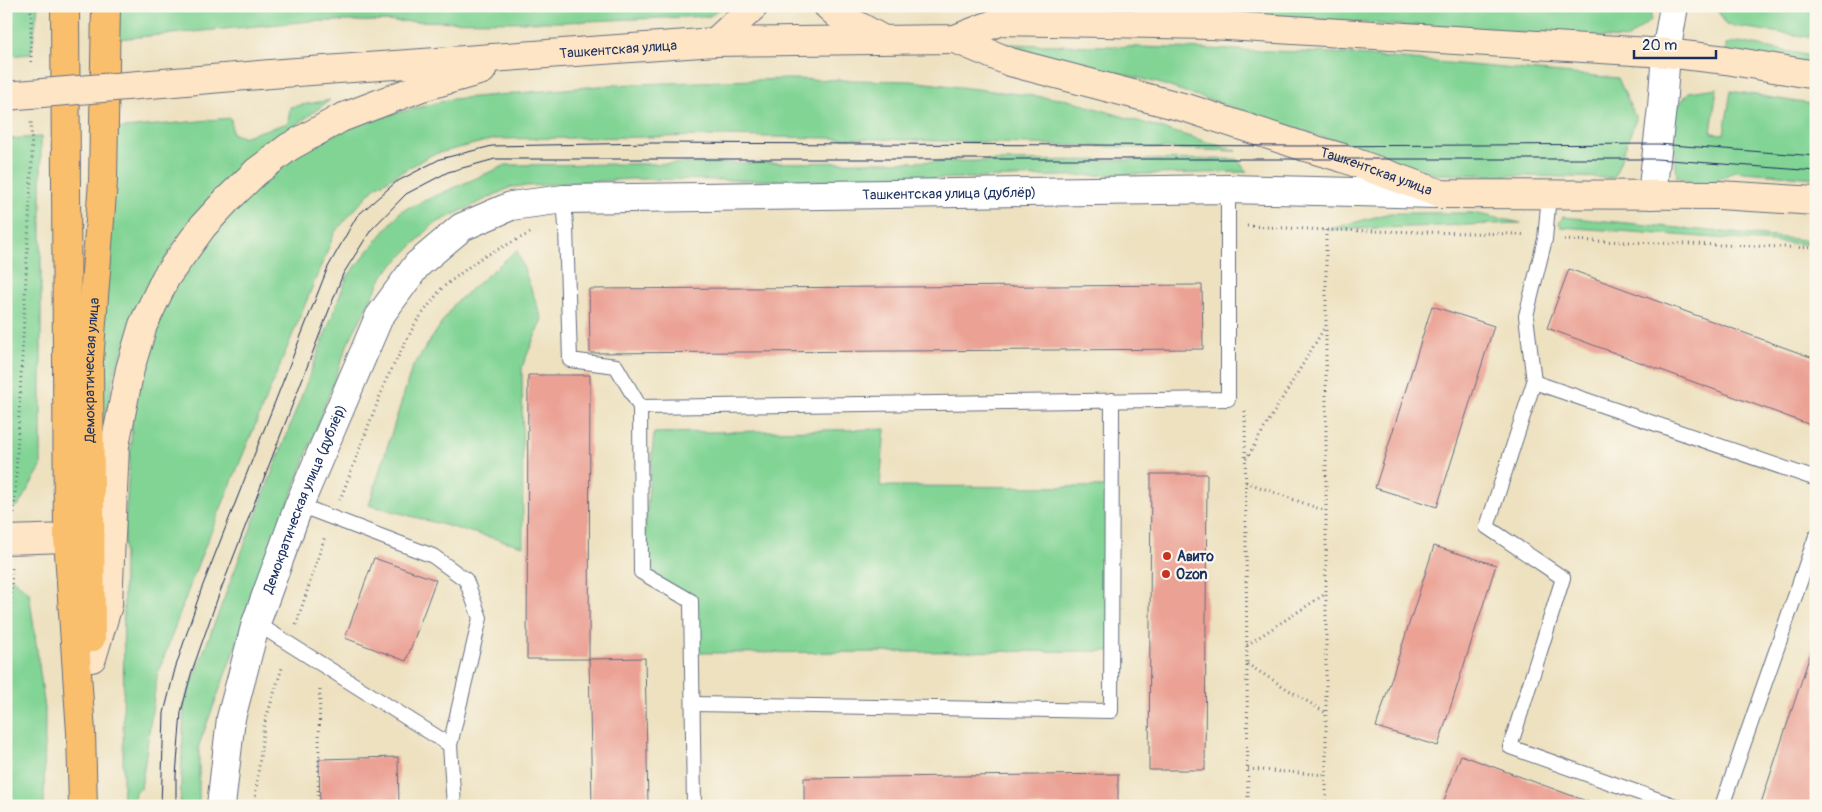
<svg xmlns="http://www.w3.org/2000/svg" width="1822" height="812" viewBox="0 0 1822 812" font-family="Pangolin,sans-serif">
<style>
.green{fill:#82d495;stroke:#4e827a}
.building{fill:#eba194}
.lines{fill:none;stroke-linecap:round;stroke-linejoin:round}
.lane-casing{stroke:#646d80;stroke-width:16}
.street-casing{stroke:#646d80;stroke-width:30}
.secondary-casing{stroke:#646d80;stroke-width:30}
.primary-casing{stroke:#646d80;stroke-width:30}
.path{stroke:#646d80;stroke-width:3;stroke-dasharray:1 4;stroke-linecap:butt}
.lane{stroke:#fff;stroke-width:14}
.street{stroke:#fff;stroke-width:28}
.secondary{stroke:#fde5c5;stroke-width:28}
.primary{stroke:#f9bf6d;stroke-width:28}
.tram{stroke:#1b2f5e;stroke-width:1}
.secondary-bridge-casing{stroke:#646d80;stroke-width:30;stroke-linecap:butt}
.secondary-bridge{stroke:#fde5c5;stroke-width:28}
.poi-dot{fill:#c8321e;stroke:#fbf7ec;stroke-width:2}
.labels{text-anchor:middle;stroke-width:4.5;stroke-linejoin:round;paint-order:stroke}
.street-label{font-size:14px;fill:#1b2f5e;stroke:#fbf7ec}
.poi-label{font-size:14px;font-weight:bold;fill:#1b2f5e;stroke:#fbf7ec;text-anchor:start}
</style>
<rect width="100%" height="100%" fill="#fbf7ec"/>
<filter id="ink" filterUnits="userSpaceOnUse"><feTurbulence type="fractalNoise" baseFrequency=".02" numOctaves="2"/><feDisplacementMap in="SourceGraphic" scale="10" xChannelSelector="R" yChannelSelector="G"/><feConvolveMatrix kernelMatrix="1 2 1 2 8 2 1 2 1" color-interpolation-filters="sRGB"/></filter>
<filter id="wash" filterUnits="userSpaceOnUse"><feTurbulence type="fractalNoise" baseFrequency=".0096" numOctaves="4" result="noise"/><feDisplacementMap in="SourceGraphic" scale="20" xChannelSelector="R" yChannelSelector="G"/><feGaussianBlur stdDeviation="1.12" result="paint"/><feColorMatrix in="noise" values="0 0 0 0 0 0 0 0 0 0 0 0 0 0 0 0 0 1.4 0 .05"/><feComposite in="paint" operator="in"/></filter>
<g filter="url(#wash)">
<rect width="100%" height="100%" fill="#ede1c0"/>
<g class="green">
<polygon points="6,6 38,6 31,54 6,56"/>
<polygon points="106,6 724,6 710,16 563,22 311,21 106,40"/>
<polygon points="1146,6 1651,6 1651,20 1627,39 1391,25"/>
<polygon points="1816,6 1816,38 1726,25 1716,7"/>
<polygon points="1739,42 1816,57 1816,75 1726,60 1726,45"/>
<polygon points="1001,44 1106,46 1333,53 1618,78 1636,119 1614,178 1434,174 1158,83"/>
<polygon points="785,79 910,81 1068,100 1237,151 879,139 721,136 494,139 431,155 374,188 335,232 199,561 157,676 141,789 135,791 135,806 122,806 123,786 124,539 132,428 130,369 163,283 281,160 361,122 452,99 610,85"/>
<polygon points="1717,88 1711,133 1724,134 1731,91 1816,105 1816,178 1734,171 1705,188 1677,177 1674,145 1672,145 1674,111 1689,92"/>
<polygon points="330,100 299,123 217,194 175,241 140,304 114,374 98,460 104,130 231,118 232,133 242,137 288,123 290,107"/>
<polygon points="41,137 41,467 18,506 6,508 6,139"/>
<polygon points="1237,159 1247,172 829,181 630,179 511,187 434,224 384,274 348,343 199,745 199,806 180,806 184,703 347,277 401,211 506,165"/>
<polygon points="1390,213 1473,213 1521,223 1326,230"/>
<polygon points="1563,217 1816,241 1816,245 1561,227 1559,222"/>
<polygon points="517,250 542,319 522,367 523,546 369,505 412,368 455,303"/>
<polygon points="885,429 880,486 1111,487 1111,651 692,653 691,601 641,572 654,433"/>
<polygon points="6,574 29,592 45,709 44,806 6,806"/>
</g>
<g id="blocks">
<g class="building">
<polygon points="1569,269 1816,359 1816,427 1547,328"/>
<polygon points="1202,285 1203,349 590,353 589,289"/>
<polygon points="1432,306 1494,326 1437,507 1375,488"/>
<polygon points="528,375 590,375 589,659 527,659"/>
<polygon points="1151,474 1207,474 1205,770 1149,770"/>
<polygon points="1434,546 1496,565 1438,746 1376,727"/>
<polygon points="374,558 436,580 406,661 345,638"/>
<polygon points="1815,640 1816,806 1760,806"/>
<polygon points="645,658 648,806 592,806 589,659"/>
<polygon points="1461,755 1600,806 1442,806"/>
<polygon points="398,757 399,806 320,806 319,759"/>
<polygon points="1118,774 1118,806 804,806 804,778"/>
</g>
</g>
</g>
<g filter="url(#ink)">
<use href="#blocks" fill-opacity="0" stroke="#646d80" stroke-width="1"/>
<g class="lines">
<defs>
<g id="lane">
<polyline points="1549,195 1545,239 1526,316 1534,382 1487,527 1563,578 1510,747 1676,806"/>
<polyline points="564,199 566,227 570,360 616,366 640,407"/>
<polyline points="1534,382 1816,479"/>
<polyline points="299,505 433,556 466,580 480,618 450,745"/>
<polyline points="256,623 450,745 454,806"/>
<polyline points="693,704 1111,711 1112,400"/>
<polyline points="694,806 691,601 641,572 640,407 1228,399 1228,189"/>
<polyline points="1722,806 1816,536"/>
</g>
<g id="street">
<polyline points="1652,195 1662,107 1666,53 1674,6"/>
<path id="s1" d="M221,806l10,-88 25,-95 43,-118 80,-188 38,-52 45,-38 49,-21 53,-7 664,-10 208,5"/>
</g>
<g id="secondary">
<polyline points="828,6 837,14 882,39"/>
<path id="s2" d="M955,39l55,23 180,47 112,37 41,12 98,36 278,1 97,6"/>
<polyline points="715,42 754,6"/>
<path id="s3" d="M283,73l432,-31 240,-3 46,-18 210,4 455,28 60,7 90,15"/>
<polyline points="6,540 68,538"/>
<polyline points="92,658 108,605 115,445 130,369 143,325 166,277 203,226 227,200 256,172 289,147 341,118 422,87 482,70"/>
</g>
<g id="primary">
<polyline points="65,6 68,538 81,733 83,806"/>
<path id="s4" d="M91,638l-2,-277 14,-180 3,-175"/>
</g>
</defs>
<use href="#lane" class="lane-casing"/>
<use href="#street" class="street-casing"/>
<use href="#secondary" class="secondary-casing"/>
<use href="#primary" class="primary-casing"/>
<g class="path">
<polyline points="31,6 31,66"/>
<polyline points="1247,226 1326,230 1518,234 1526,235"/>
<polyline points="1564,240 1816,248"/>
<polyline points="1245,411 1248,806"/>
<polyline points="1246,459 1325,327"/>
<polyline points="1246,482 1325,511"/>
<polyline points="340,500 386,380 416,322 442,288 479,259 530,233"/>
<polyline points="14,513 32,160 31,120"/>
<polyline points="296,625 325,536"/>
<polyline points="1247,645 1325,594"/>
<polyline points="1247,664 1326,713"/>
<polyline points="6,749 12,567"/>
<polyline points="1248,769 1326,775"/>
<polyline points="254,806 264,725 283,665"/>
<polyline points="318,806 320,687"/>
<polyline points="1326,806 1326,230"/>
</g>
<use href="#lane" class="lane"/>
<use href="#street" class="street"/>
<use href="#secondary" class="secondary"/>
<use href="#primary" class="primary"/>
<g class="tram">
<polyline points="161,806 164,713 175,669 201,590 328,267 357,216 396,182 440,159 492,146 651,143 1302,146 1658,144 1816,156"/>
<polyline points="176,806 176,776 181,712 192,671 218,597 343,274 371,230 406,194 448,172 495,159 1656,159 1816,171"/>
</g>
<defs>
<polyline id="secondary-bridge" points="6,96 283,73"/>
</defs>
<use href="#secondary-bridge" class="secondary-bridge-casing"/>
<use href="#secondary-bridge" class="secondary-bridge"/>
</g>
</g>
<g class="poi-dot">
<circle cx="1167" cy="556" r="5"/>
<circle cx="1166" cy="574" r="5"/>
</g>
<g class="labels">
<g class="street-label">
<text dy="5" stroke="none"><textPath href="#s3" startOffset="336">Ташкентская улица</textPath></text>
<text dy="5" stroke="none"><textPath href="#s2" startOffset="442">Ташкентская улица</textPath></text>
<text dy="5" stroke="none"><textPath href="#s1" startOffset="1132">Ташкентская улица (дублёр)</textPath></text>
<text dy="5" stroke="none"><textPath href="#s4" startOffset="268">Демократическая улица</textPath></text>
<text dy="5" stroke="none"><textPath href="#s1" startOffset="320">Демократическая улица (дублёр)</textPath></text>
</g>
<g class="poi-label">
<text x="1177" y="561">Авито</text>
<text x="1176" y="579">Ozon</text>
</g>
</g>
<rect width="1822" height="812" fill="none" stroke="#fbf7ec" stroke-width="25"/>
<path d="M1634 50v8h82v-8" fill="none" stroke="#1b2f5e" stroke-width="2.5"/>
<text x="1642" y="50" font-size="15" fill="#1b2f5e" stroke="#fbf7ec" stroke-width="4" paint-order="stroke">20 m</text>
</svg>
